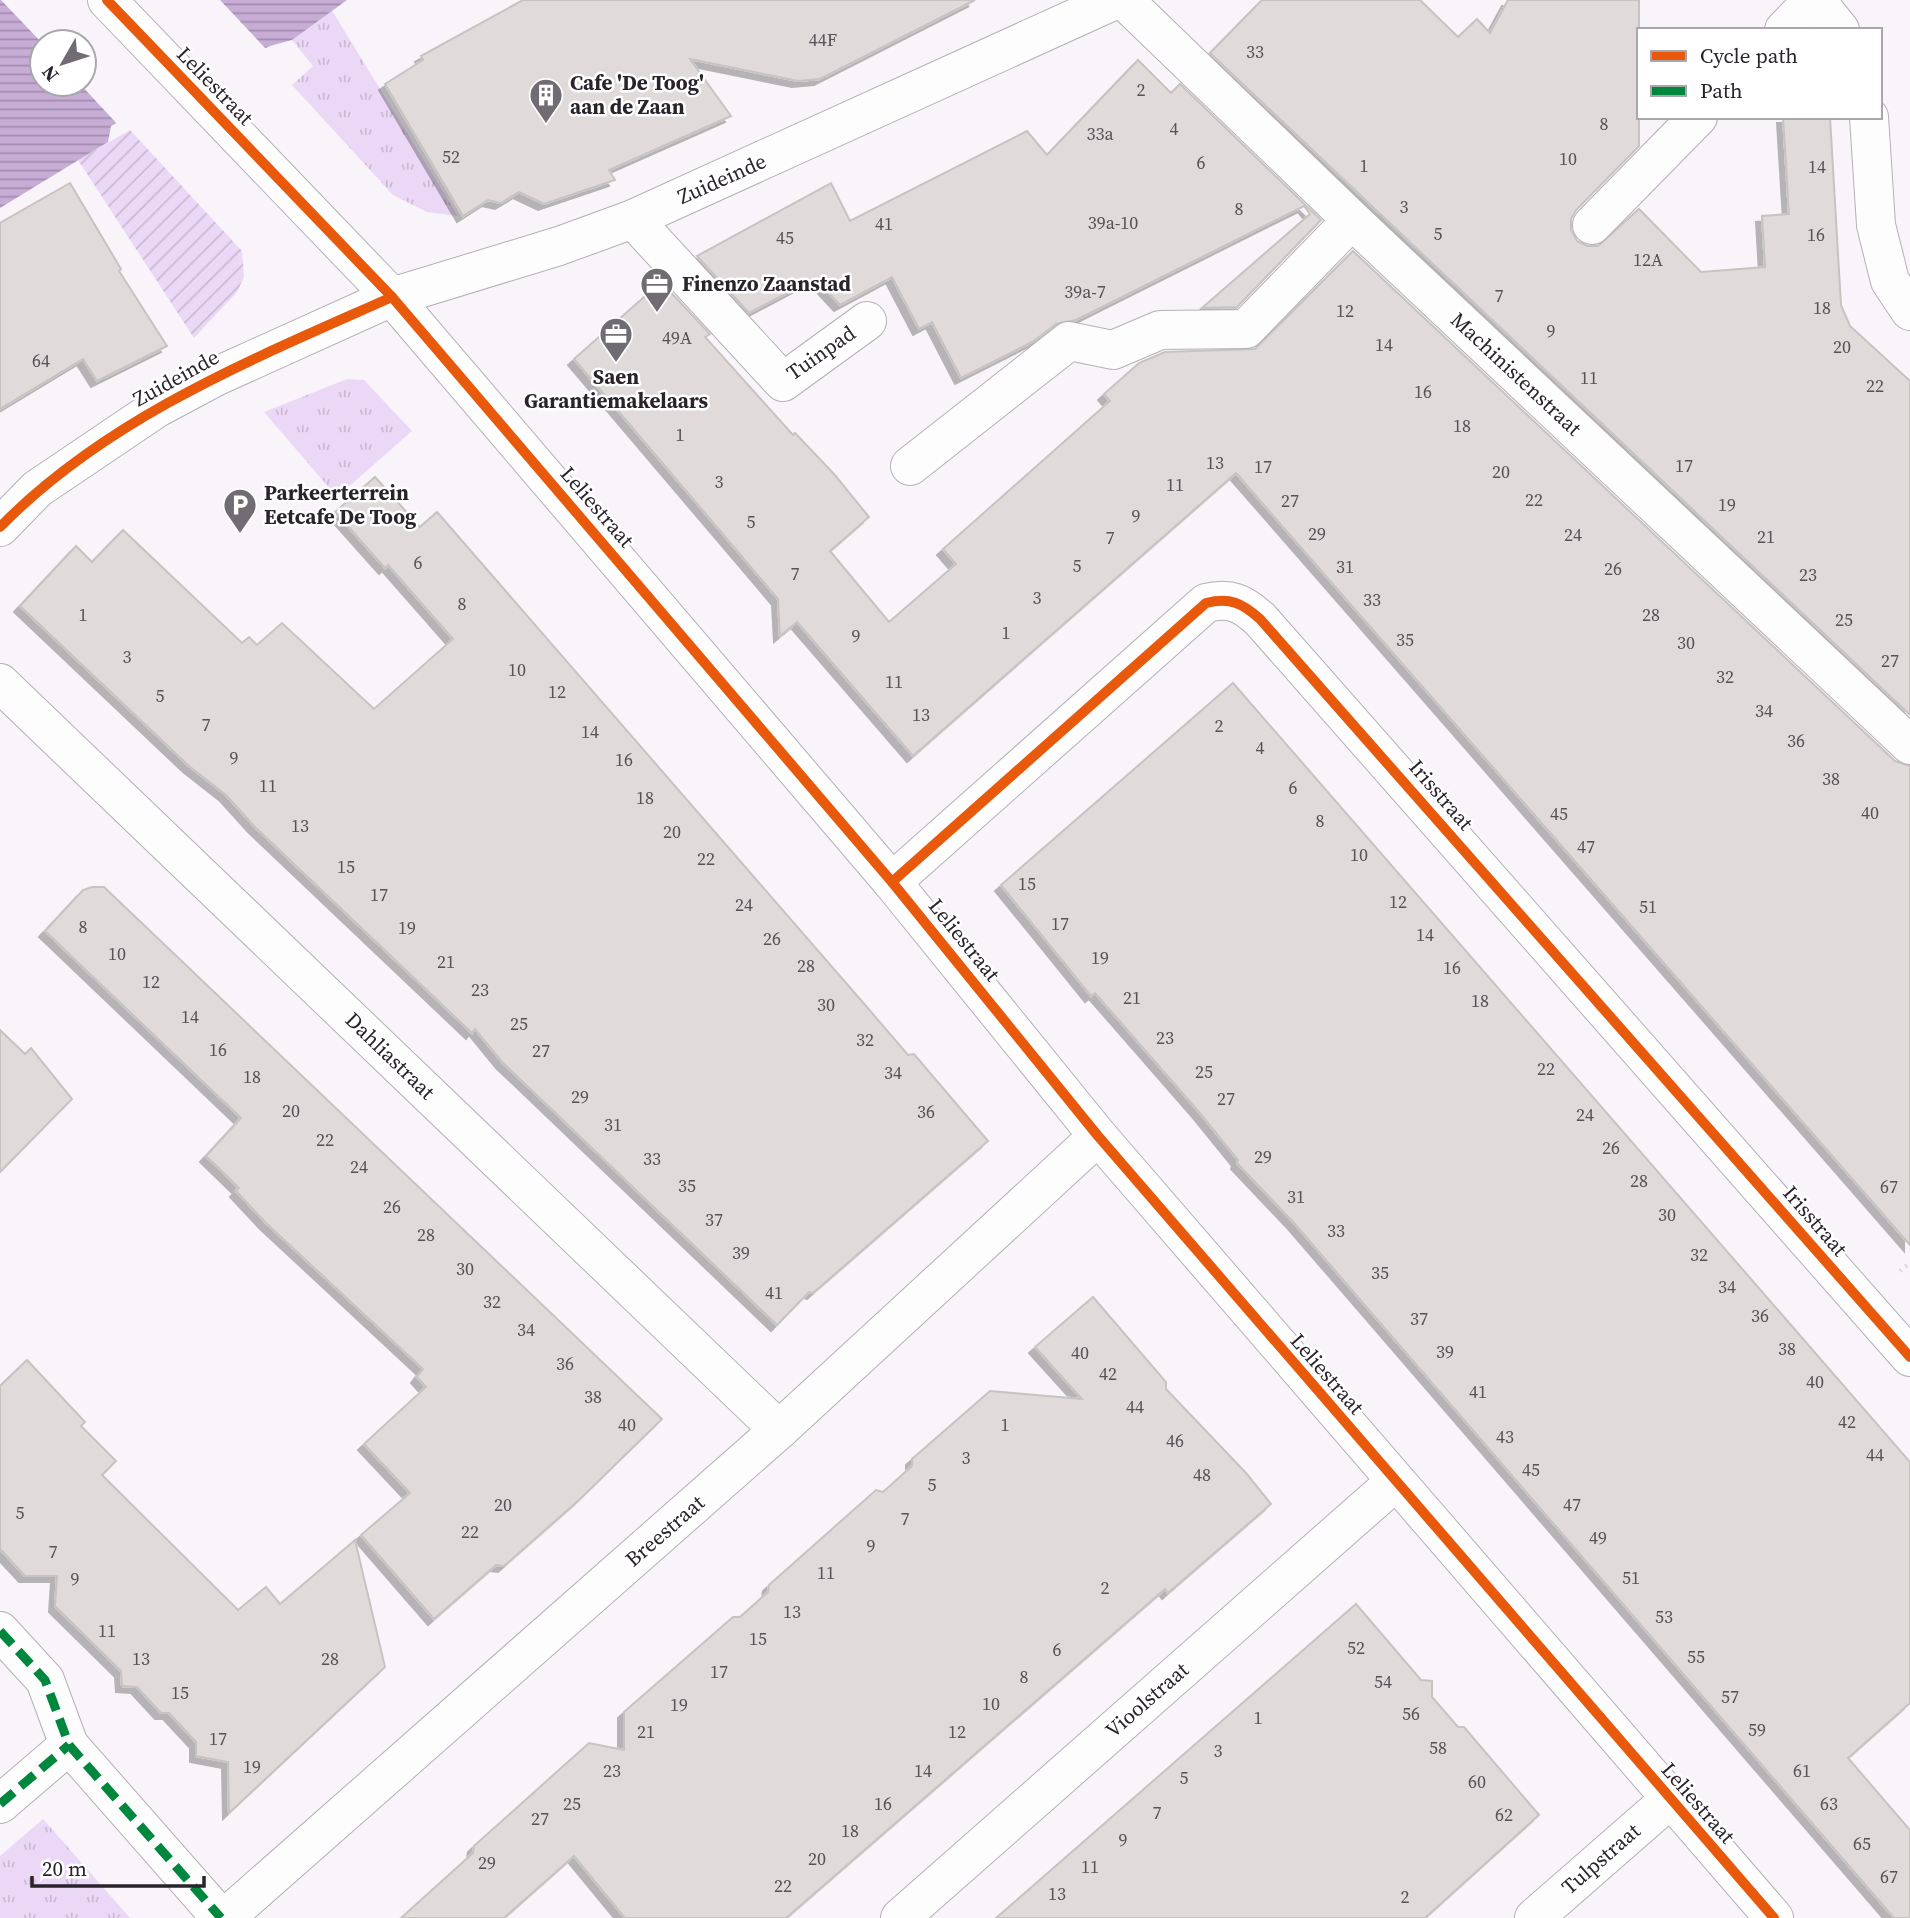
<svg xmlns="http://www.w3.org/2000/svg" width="1910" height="1918" viewBox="0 0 1910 1918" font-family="'Source Serif 4',serif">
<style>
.grass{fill:url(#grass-tufts)}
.garden{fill:url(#garden-furrows)}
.water{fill:url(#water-rules);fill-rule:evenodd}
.pier{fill:#f8f4fa}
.building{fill:#e0dbda;stroke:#c8c3c1;stroke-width:2;filter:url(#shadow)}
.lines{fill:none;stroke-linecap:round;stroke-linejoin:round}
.minor-casing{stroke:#b4b0b6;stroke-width:40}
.path{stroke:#dbdadc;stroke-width:4.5;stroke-dasharray:2 5;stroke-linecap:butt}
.minor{stroke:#fefdfe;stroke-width:38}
.quiet{stroke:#00873e;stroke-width:9;stroke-dasharray:18 9;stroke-linecap:butt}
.cycleway-casing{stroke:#fff;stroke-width:15}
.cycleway{stroke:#e8590c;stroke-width:10}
.labels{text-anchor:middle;stroke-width:5;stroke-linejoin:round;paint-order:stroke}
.number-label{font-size:18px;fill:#575158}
.poi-label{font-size:21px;font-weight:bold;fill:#29232c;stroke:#fff;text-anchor:start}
.street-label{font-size:21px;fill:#29232c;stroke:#fff}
</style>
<defs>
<pattern id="grass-tufts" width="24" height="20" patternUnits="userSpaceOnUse" patternTransform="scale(1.75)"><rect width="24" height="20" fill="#ebd8f6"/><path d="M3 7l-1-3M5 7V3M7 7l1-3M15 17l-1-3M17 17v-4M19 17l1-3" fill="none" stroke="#cab9d3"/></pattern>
<pattern id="garden-furrows" width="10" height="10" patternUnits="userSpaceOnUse" patternTransform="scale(1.75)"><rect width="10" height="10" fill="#ebd8f6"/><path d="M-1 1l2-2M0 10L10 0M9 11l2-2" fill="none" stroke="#cab9d3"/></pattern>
<pattern id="water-rules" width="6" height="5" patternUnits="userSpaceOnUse" patternTransform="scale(1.75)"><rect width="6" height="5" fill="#c7add5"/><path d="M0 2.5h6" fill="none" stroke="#a28cad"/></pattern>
<filter id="shadow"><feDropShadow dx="-6" dy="6" stdDeviation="0" flood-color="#0004"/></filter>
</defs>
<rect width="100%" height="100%" fill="#f8f4fa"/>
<g class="grass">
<polygon points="331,9 458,216 427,212 393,195 292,85 313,66 292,40"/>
<polygon points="347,379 364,380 412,431 337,497 264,412"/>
<polygon points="43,1819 130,1918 0,1918 0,1856"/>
</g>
<polygon class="garden" points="130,130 242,251 244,277 237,292 194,338 78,160"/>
<path class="water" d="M0,0h347l-55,40 -22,6 -159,80 -3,16 -108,66zM42,42h42v42h-42z"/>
<polygon class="pier" points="1,0 220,0 267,50 119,126 80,84 84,84 84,42 42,43"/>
<g class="building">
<polygon points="523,0 975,0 820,79 798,81 690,59 731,116 609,170 615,180 544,204 519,192 501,203 488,200 463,216 385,84 423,60 421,56"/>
<polygon points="1262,0 1420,0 1458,37 1477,19 1490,33 1508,0 1639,0 1639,146 1576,210 1571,219 1571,230 1577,241 1587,246 1598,246 1639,209 1701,272 1765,267 1762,216 1789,214 1783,117 1830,117 1841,305 1850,326 1910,381 1910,715 1210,53"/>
<polygon points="1138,60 1171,93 1180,84 1321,220 1237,307 1202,308 1310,214 1304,206 1076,320 1056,324 1034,341 961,378 932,322 919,329 892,277 840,305 815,278 749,313 697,256 831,183 850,221 1027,131 1047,155"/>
<polygon points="70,183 121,269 119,271 167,346 97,381 83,359 0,409 0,223"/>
<polygon points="1353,251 1895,761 1910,766 1910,1245 1236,473 913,756 797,622 780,636 778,599 574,359 661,282 710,334 705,337 793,435 795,433 834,474 869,517 830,551 889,622 956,564 943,549 1110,401 1104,394 1139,363 1165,352 1255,349"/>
<polygon points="375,477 420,527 437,512 866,1006 908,1055 914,1054 988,1141 813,1293 809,1292 777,1325 502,1062 475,1029 472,1033 254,826 226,795 189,766 20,606 76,546 92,562 123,530 242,643 249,637 257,645 282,623 374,709 453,639 388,565 385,568 335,512"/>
<polygon points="1233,683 1910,1462 1910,1703 1848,1758 1910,1830 1910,1918 1894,1918 1294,1223 1237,1163 1238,1160 1199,1112 1095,993 1091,996 1001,885"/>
<polygon points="92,887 104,887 662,1419 579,1500 504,1566 496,1565 434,1619 361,1535 410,1493 364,1444 426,1387 417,1377 423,1369 266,1223 236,1191 239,1188 206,1156 241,1118 45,931 83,890"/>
<polygon points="0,1030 25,1054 31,1048 72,1099 0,1172"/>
<polygon points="1093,1297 1166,1382 1166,1389 1246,1473 1271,1504 1168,1593 1165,1589 786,1918 625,1918 574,1856 504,1918 401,1918 473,1853 474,1846 589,1743 624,1750 624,1712 733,1617 740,1617 768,1592 769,1585 876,1490 883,1492 912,1466 912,1459 990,1391 1082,1399 1035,1347"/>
<polygon points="27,1360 85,1422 81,1426 116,1461 102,1475 238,1610 266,1587 280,1604 355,1540 385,1667 229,1813 228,1762 196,1756 196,1742 169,1713 161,1713 137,1687 122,1686 121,1671 55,1606 57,1576 25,1576 0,1549 0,1386"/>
<polygon points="1356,1604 1421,1680 1432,1681 1432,1697 1458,1727 1464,1727 1539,1815 1425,1918 996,1918"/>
</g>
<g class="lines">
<defs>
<g id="minor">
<polyline points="107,0 392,297 892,882 1098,1136 1774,1918"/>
<polyline points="1124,0 1352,220 1910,745"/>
<polyline points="1816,0 1840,30"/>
<polyline points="1784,30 1813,0"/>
<polyline points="1869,117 1876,225 1890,281 1910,311"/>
<polyline points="633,219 783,382 867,321"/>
<polyline points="1592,225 1698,117"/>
<polyline points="910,466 1069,341 1113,350 1160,330 1246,329 1352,220"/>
<polyline points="0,527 37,489 157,408 215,377 392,297 559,246 633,219 1115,0"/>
<polyline points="0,683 779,1430"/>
<path d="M892,882l314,-279c24,-6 36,0 54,16l650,738"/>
<polyline points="0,1631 45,1680 69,1745 221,1918"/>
<polyline points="0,1804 69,1745"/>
<polyline points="225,1918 779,1430 1098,1136"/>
<polyline points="900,1918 1395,1482"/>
<polyline points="1534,1918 1669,1800"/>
</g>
</defs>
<use href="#minor" class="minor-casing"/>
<g class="path">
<polyline points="1515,47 1463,101 1557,191"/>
<polyline points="1900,1271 1910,1263"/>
</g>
<use href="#minor" class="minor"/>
<g class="quiet">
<polyline points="0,1631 45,1680 69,1745 221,1918"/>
<polyline points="0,1804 69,1745"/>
</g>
<defs>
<g id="cycleway">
<polyline points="107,0 392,297 892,882 1098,1136 1774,1918"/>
<path d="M0,527c108,-110 253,-168 392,-230"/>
<path d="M892,882l314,-279c24,-6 36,0 54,16l650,738"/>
</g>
</defs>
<use href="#cycleway" class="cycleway-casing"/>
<use href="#cycleway" class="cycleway"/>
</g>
<defs>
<symbol id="building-pin" viewBox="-11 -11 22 30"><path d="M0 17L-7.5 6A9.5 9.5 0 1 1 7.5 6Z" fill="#716c74" stroke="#fff"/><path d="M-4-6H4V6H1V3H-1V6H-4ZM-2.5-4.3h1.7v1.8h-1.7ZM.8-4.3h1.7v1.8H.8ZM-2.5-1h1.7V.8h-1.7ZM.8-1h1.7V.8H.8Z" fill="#fff"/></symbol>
<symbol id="office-pin" viewBox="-11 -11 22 30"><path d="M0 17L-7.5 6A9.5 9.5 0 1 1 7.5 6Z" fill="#716c74" stroke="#fff"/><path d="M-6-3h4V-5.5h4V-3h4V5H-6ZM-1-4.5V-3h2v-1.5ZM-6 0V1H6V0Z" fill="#fff"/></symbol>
<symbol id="parking-pin" viewBox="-11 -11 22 30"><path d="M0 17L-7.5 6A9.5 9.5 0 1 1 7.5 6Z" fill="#716c74" stroke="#fff"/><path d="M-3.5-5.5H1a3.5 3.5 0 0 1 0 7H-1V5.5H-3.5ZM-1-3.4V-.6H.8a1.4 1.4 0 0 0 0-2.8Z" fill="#fff"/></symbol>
</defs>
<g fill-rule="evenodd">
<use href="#building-pin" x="527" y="76" width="38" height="52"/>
<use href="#office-pin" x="638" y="265" width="38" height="52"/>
<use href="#office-pin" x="597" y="315" width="38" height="52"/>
<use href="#parking-pin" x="221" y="486" width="38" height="52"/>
</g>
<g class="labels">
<g class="number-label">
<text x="823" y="46">44F</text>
<text x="1255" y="58">33</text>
<text x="1141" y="96">2</text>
<text x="1604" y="130">8</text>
<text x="1174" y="135">4</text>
<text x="1100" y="140">33a</text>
<text x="451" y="163">52</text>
<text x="1568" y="165">10</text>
<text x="1201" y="169">6</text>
<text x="1364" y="172">1</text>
<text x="1817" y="173">14</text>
<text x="1404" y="213">3</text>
<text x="1239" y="215">8</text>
<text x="1113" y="229">39a-10</text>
<text x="884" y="230">41</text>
<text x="1438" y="240">5</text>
<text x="1816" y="241">16</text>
<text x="785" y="244">45</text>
<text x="1648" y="266">12A</text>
<text x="1085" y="298">39a-7</text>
<text x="1499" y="302">7</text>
<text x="1822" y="314">18</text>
<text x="1345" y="317">12</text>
<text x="1551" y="337">9</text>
<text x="677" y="344">49A</text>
<text x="1384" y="351">14</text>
<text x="1842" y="353">20</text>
<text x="41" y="367">64</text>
<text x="1589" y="384">11</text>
<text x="1875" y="392">22</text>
<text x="1423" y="398">16</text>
<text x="1462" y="432">18</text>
<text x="680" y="441">1</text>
<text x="1215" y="469">13</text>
<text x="1684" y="472">17</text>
<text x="1263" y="473">17</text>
<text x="1501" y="478">20</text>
<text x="719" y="488">3</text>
<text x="1175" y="491">11</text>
<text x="1534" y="506">22</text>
<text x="1290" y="507">27</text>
<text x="1727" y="511">19</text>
<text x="1136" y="522">9</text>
<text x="751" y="528">5</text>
<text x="1317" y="540">29</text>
<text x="1573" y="541">24</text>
<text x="1766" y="543">21</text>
<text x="1110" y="544">7</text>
<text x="418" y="569">6</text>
<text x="1077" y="572">5</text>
<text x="1345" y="573">31</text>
<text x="1613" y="575">26</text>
<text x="795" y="580">7</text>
<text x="1808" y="581">23</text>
<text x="1037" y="604">3</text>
<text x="1372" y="606">33</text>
<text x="462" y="610">8</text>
<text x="83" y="621">1</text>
<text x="1651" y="621">28</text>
<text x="1844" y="626">25</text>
<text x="1006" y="639">1</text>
<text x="856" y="642">9</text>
<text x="1405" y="646">35</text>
<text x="1686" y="649">30</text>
<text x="127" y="663">3</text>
<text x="1890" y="667">27</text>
<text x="517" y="676">10</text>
<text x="1725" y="683">32</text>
<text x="894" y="688">11</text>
<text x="557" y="698">12</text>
<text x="160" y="702">5</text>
<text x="1764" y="717">34</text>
<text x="921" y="721">13</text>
<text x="206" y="731">7</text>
<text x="1219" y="732">2</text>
<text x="590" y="738">14</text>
<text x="1796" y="747">36</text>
<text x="1260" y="754">4</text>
<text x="234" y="764">9</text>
<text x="624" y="766">16</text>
<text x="1831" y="785">38</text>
<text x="268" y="792">11</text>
<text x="1293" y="794">6</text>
<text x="645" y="804">18</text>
<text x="1870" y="819">40</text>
<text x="1559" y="820">45</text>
<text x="1320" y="827">8</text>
<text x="300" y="832">13</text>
<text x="672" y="838">20</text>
<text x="1586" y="853">47</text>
<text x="1359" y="861">10</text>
<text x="706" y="865">22</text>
<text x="346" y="873">15</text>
<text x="1027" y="890">15</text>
<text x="379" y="901">17</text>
<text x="1398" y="908">12</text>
<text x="744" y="911">24</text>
<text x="1648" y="913">51</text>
<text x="1060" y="930">17</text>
<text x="83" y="933">8</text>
<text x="407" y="934">19</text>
<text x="1425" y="941">14</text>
<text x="772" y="945">26</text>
<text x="117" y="960">10</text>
<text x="1100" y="964">19</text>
<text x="446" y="968">21</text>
<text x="806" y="972">28</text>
<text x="1452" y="974">16</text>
<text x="151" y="988">12</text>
<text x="480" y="996">23</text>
<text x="1132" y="1004">21</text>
<text x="1480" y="1007">18</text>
<text x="826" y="1011">30</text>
<text x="190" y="1023">14</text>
<text x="519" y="1030">25</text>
<text x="1165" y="1044">23</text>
<text x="865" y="1046">32</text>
<text x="218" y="1056">16</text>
<text x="541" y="1057">27</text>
<text x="1546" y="1075">22</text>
<text x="1204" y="1078">25</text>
<text x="893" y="1079">34</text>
<text x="252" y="1083">18</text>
<text x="580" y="1103">29</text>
<text x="1226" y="1105">27</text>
<text x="291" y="1117">20</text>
<text x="926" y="1118">36</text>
<text x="1585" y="1121">24</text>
<text x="613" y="1131">31</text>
<text x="325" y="1146">22</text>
<text x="1611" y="1154">26</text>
<text x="1263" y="1163">29</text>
<text x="652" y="1165">33</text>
<text x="359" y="1173">24</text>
<text x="1639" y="1187">28</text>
<text x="687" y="1192">35</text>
<text x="1889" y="1193">67</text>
<text x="1296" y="1203">31</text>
<text x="392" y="1213">26</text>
<text x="1667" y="1221">30</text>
<text x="714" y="1226">37</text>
<text x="1336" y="1237">33</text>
<text x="426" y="1241">28</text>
<text x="741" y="1259">39</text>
<text x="1699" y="1261">32</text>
<text x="465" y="1275">30</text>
<text x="1380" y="1279">35</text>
<text x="1727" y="1293">34</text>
<text x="774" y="1299">41</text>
<text x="492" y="1308">32</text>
<text x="1760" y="1322">36</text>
<text x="1419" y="1325">37</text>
<text x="526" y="1336">34</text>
<text x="1787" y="1355">38</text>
<text x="1445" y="1358">39</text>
<text x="1080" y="1359">40</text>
<text x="565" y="1370">36</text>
<text x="1108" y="1380">42</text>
<text x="1815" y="1388">40</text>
<text x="1478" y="1398">41</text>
<text x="593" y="1403">38</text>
<text x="1135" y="1413">44</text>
<text x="1847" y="1428">42</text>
<text x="627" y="1431">40</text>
<text x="1005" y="1431">1</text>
<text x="1505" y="1443">43</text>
<text x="1175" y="1447">46</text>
<text x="1875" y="1461">44</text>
<text x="966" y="1464">3</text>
<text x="1531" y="1476">45</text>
<text x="1202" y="1481">48</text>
<text x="932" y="1491">5</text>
<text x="503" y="1511">20</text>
<text x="1572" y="1511">47</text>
<text x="20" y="1519">5</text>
<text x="905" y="1525">7</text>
<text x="470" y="1538">22</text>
<text x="1598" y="1544">49</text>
<text x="871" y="1552">9</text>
<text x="53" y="1558">7</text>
<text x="826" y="1579">11</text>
<text x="1631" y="1584">51</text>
<text x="75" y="1585">9</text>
<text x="1105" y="1594">2</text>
<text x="792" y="1618">13</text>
<text x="1664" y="1623">53</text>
<text x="107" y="1637">11</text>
<text x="758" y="1645">15</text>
<text x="1356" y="1654">52</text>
<text x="1057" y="1656">6</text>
<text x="1696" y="1663">55</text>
<text x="141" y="1665">13</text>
<text x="330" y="1665">28</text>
<text x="719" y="1678">17</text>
<text x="1024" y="1683">8</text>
<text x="1383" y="1688">54</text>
<text x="180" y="1699">15</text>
<text x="1730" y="1703">57</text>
<text x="991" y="1710">10</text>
<text x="679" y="1711">19</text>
<text x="1411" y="1720">56</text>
<text x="1258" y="1724">1</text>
<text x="1757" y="1736">59</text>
<text x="646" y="1738">21</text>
<text x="957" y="1738">12</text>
<text x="218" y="1745">17</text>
<text x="1438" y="1754">58</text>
<text x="1218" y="1757">3</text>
<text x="252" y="1773">19</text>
<text x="612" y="1777">23</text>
<text x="923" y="1777">14</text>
<text x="1802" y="1777">61</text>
<text x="1184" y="1784">5</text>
<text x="1477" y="1788">60</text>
<text x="572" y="1810">25</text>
<text x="883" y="1810">16</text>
<text x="1829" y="1810">63</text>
<text x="1157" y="1819">7</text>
<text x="1504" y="1821">62</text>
<text x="540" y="1825">27</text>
<text x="850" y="1837">18</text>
<text x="1123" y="1846">9</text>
<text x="1862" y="1850">65</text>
<text x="817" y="1865">20</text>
<text x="487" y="1869">29</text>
<text x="1090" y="1873">11</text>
<text x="1889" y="1883">67</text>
<text x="783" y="1892">22</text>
<text x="1057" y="1900">13</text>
<text x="1405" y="1903">2</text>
</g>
<g class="poi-label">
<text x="570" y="90">Cafe 'De Toog'<tspan x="570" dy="24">aan de Zaan</tspan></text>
<text x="682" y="291">Finenzo Zaanstad</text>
<text x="616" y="384" text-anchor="middle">Saen<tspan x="616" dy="24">Garantiemakelaars</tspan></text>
<text x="264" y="500">Parkeerterrein<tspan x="264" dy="24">Eetcafe De Toog</tspan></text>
</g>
<g class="street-label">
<text transform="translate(215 86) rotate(46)" y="7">Leliestraat</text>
<text transform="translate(722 179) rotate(-24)" y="7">Zuideinde</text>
<text transform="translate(821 353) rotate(-35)" y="7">Tuinpad</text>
<text transform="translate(1516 374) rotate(43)" y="7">Machinistenstraat</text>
<text transform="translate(176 378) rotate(-29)" y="7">Zuideinde</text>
<text transform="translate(597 507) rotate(49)" y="7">Leliestraat</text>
<text transform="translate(1441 795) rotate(49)" y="7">Irisstraat</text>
<text transform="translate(964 940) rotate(51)" y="7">Leliestraat</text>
<text transform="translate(390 1056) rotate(44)" y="7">Dahliastraat</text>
<text transform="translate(1815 1221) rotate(49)" y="7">Irisstraat</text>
<text transform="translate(1327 1374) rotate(49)" y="7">Leliestraat</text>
<text transform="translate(665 1531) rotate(-41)" y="7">Breestraat</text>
<text transform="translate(1147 1700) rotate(-41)" y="7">Vioolstraat</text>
<text transform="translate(1698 1803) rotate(49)" y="7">Leliestraat</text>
<text transform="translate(1601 1859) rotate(-41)" y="7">Tulpstraat</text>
</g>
</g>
<rect x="1637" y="28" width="245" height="91" fill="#ffffff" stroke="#a9a7ab" stroke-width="2"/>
<rect x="1651" y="51" width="35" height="10" fill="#e8590c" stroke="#a9a7ab" stroke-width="2"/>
<text x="1700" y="63" font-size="21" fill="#29232c">Cycle path</text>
<rect x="1651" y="86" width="35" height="10" fill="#00873e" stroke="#a9a7ab" stroke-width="2"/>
<text x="1700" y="98" font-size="21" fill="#29232c">Path</text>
<g transform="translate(63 63) rotate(231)"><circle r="33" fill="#ffffff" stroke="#a9a7ab" stroke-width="2"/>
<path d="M0-5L12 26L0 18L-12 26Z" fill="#716c74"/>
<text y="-10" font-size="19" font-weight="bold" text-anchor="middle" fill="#29232c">N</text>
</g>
<path d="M32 1876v10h172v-10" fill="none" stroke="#29232c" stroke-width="3.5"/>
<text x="42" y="1876" font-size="21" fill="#29232c" stroke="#ffffff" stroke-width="5" paint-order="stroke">20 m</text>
</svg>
